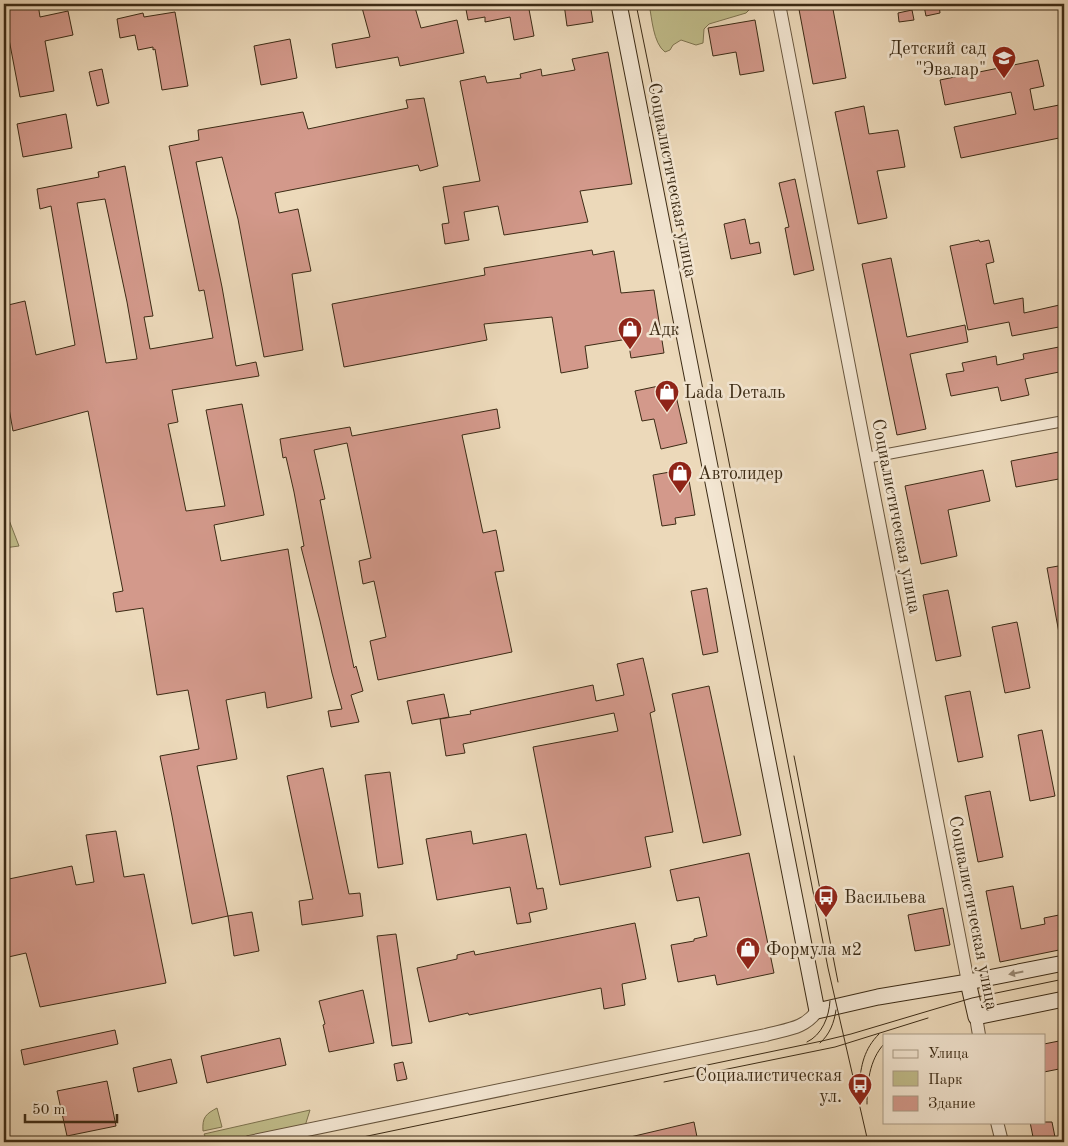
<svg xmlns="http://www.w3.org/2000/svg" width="1068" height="1146" viewBox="0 0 1068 1146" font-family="'Old Standard TT',serif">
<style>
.green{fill:#c0bc8a;stroke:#7e7450}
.building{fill:#d3998b;stroke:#3c2b15;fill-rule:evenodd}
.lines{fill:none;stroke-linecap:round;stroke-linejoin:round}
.minor-casing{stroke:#68563e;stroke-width:12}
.tertiary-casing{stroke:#68563e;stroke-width:14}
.secondary-casing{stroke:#3c2b15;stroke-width:17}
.minor{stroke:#f3e6d2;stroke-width:10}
.tertiary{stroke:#f3e6d2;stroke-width:12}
.secondary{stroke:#f3e6d2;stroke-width:15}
.tram{stroke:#3c2b15;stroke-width:1}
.oneway{fill:#988874}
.labels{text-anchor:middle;stroke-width:5;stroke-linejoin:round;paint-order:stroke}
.poi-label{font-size:18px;fill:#3c2b15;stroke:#f3e6d2;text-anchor:start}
.street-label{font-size:18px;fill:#3c2b15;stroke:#f3e6d2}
</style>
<rect width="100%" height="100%" fill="#ecd9ba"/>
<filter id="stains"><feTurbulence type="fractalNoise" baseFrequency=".004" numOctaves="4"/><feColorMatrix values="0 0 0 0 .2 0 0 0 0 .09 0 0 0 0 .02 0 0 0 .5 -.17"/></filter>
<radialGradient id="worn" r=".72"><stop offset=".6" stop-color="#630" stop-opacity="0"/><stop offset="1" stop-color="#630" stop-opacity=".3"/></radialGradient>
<g class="green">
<path d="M649,4h106l-9,9 -37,11 -5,5 -1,14 -7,2 -15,-5 -8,5 -3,5 -5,2c-12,-9 -13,-34 -16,-48z"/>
<polygon points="4,507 19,546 4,548"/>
<path d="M217,1108l5,19 -19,4c-1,-14 3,-17 14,-23z"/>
<polygon points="310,1110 305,1126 299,1129 239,1142 208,1142 204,1134"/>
</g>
<g class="building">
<polygon points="4,4 38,4 40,17 68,11 73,35 45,41 54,91 20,97 4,13"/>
<polygon points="361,4 414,4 421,28 457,20 464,53 400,66 398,57 336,68 332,44 370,37"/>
<polygon points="465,4 528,4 534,36 514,40 510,17 485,22 485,17 468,20"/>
<polygon points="564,4 590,4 593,22 567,26"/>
<polygon points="798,4 832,4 846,78 813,84"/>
<polygon points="939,4 940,13 926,16 924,6"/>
<polygon points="912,10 914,20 899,22 898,13"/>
<polygon points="175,12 188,86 162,90 155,49 153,50 153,47 138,50 135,35 120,38 117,19 143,13 144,17"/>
<polygon points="755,20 764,71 740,75 736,52 713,56 708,28"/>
<polygon points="290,39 297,78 261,85 254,46"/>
<polygon points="608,52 632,184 580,191 588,222 504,235 498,206 464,212 469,240 445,244 442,224 449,223 443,187 480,181 460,81 485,76 487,83 521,78 520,74 541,69 542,76 575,70 572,59"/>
<polygon points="1038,60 1044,86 1030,89 1034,110 1064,104 1064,137 961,158 954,127 1016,114 1011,92 945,105 940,80"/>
<polygon points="102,69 109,103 97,106 89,72"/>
<path d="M424,98l14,68 -18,5 -2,-6 -143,28 4,20 19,-4 13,62 -19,3 11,76 -39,7 -26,-138 -16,-62 -26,5 26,125 14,79 20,-4 3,14 -87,14 6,32 -10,2 18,87 39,-5 -19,-96 36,-6 22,111 -50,10 7,36 67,-12 24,149 -45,10 -2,-16 -39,8 11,59 -40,7 31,150 -36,8 -20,-108 -12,-60 39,-7 -11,-59 -31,5 -14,-87 -27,4 -3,-19 10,-2 -35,-180 -75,20 -9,-51v-74l21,-5 11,54 39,-10 -24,-139 -11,3 -3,-20 62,-12 -1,-5 27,-6 28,150 -9,1 6,32 63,-11 -9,-48 -5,1 -30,-145 30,-6 -1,-10 105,-18 5,17 100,-21 -2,-8zM105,199l22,103 10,57 -31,4 -29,-160z"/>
<polygon points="864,106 869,134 898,130 905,167 877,171 887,218 858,224 835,112"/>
<polygon points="66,114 72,148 23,157 17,124"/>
<polygon points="795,179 814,270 794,275 785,228 789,227 779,183"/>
<polygon points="745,219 750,244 759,242 761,253 731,259 724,224"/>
<polygon points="979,240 980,242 989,240 994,262 986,264 994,304 1023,298 1024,313 1064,304 1064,326 1012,336 1009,322 968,330 950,246"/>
<polygon points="592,250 593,255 614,251 621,293 654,290 664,353 631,358 628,339 585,346 588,368 561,373 552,317 484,324 487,340 344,367 332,304 485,275 484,268"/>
<polygon points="891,258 907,337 965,325 968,342 910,354 926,429 897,435 862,264"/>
<polygon points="1064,346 1064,371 1025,379 1029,395 1001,401 998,387 951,396 946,374 964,371 962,363 996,356 997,365 1024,359 1023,354"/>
<polygon points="673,383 687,443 661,449 654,419 642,421 635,391"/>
<polygon points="497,409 500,428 462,435 483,533 496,530 504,571 495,572 512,652 378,680 370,641 386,637 374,581 363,584 359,561 371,558 347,443 314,450 325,499 320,500 343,616 354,668 356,666 363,691 351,695 359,722 331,727 328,711 342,709 332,673 320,621 301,547 304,546 294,492 286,457 283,458 280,439 350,427 352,436"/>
<polygon points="1064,451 1064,478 1016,487 1011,461"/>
<polygon points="687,469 695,515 675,518 676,524 662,526 653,475"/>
<polygon points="983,470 990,501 948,510 957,556 921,564 905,486"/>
<polygon points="1064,565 1064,632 1059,633 1047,568"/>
<polygon points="707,588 718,652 703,655 691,591"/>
<polygon points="948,590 961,656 936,661 923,595"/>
<polygon points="1017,622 1030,688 1005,693 992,627"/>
<polygon points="643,658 655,711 650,713 673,832 645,837 651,867 560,885 533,747 618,731 614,713 463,744 465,753 446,756 440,719 471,714 470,711 593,685 596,701 624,695 617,664"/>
<polygon points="709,686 741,835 703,843 672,694"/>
<polygon points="970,691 983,757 958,762 945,696"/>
<polygon points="444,694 449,717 412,724 407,701"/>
<polygon points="1042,730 1055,796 1030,801 1018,735"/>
<polygon points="323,768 349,894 360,893 363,916 302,925 299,901 313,899 287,776"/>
<polygon points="390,772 403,864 378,868 365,775"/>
<polygon points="990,791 1003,857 978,862 965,796"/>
<polygon points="116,831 124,877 144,874 166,983 40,1007 26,953 4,958 4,880 72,866 76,885 94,882 86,835"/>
<polygon points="471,831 473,844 526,834 537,889 543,888 547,909 529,913 531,922 517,924 510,887 437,900 426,839"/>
<polygon points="749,853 774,973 717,985 715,975 678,982 671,945 694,941 694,939 707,936 699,897 677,901 670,870"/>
<polygon points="1013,886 1021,929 1045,924 1044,918 1064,914 1064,949 1000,962 986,891"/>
<polygon points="943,908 950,945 915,951 908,915"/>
<polygon points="252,912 259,951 234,956 228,916"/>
<polygon points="635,923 646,979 622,984 625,1005 604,1009 601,988 469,1015 468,1013 429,1022 417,968 457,959 457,955 474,951 475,955"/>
<polygon points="396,934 412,1043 392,1046 377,936"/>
<polygon points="363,990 374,1043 329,1052 323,1025 325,1024 319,1001"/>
<polygon points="115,1030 118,1044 24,1065 21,1050"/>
<polygon points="280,1038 286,1065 207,1083 201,1056"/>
<polygon points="1064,1040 1064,1068 1044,1072 1044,1044"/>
<polygon points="171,1059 177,1083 138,1092 133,1068"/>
<polygon points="403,1062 407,1079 397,1081 394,1064"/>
<polygon points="107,1081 116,1126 67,1136 57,1091"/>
<polygon points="694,1122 698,1142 627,1142 626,1138"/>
<polygon points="1030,1122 1052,1122 1056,1142 1034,1142"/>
</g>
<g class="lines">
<defs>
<polyline id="minor" points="866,458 1064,421"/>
<g id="tertiary">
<polyline points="779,4 968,982"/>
<polyline points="976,1017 979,1035"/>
<polyline points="997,1122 1002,1142"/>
<path d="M249,1142l517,-107c21,-6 38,-6 51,-24"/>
</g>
<g id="secondary">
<polyline points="619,4 817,1011 878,997 968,982 1064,963"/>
<polyline points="968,982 976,1017 1064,999"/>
</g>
</defs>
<use href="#minor" class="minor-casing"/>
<use href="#tertiary" class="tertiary-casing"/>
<use href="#secondary" class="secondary-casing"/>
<use href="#minor" class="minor"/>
<use href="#tertiary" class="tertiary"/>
<use href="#secondary" class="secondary"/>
<g class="tram">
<polyline points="636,4 727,452 828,968 868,1142"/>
<polyline points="794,756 838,982"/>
<path d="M807,1042c15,-7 22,-25 23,-41"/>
<path d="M820,1043c10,-9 14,-20 16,-33"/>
<polyline points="664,1082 835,1047 928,1018"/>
<path d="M859,1086c2,-21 5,-37 20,-52"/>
<path d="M867,1104c0,-20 2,-44 17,-60"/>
<polyline points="339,1142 822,1041 851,1034 972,998 1064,979"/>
</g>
</g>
<defs><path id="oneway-solid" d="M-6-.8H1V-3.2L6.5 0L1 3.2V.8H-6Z" transform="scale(1.25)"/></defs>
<use class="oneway" href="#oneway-solid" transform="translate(1016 973) rotate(169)"/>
<defs>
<symbol id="school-pin" viewBox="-11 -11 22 30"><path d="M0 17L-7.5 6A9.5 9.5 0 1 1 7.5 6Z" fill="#8f2418" stroke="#f3e6d2"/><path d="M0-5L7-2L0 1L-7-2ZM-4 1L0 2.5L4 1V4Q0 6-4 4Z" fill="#fff"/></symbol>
<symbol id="shop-pin" viewBox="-11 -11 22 30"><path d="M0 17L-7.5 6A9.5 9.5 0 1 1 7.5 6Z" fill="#8f2418" stroke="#f3e6d2"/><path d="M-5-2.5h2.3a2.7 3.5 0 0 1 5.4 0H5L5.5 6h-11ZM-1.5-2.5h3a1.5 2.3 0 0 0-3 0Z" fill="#fff"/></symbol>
<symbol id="bus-pin" viewBox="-11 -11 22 30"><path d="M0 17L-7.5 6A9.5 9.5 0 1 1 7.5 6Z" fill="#8f2418" stroke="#f3e6d2"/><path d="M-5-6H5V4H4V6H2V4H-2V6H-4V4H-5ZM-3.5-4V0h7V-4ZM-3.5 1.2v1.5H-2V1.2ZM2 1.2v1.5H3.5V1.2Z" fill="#fff"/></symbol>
</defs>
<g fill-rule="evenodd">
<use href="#school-pin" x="990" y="44" width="28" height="38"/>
<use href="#shop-pin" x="616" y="315" width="28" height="38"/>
<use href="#shop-pin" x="653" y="378" width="28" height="38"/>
<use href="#shop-pin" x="666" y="459" width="28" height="38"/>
<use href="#bus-pin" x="812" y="883" width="28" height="38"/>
<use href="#shop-pin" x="734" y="935" width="28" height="38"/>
<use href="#bus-pin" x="846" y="1071" width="28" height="38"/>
</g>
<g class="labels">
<g class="poi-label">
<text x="986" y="54" text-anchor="end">Детский сад<tspan x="986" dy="21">"Эвалар"</tspan></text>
<text x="648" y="335">Адк</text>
<text x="684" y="398">Lada Dеталь</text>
<text x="698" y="479">Автолидер</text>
<text x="844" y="903">Васильева</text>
<text x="766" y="955">Формула м2</text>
<text x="842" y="1081" text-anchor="end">Социалистическая<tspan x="842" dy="21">ул.</tspan></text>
</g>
<g class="street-label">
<text transform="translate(673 180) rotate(79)" y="6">Социалистическая улица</text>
<text transform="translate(897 516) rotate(79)" y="6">Социалистическая улица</text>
<text transform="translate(974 913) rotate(79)" y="6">Социалистическая улица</text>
</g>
</g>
<rect width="1068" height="1146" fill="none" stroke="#ecd9ba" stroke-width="20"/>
<rect x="5" y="5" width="1058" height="1136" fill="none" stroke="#3c2b15" stroke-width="2.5"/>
<rect x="10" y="10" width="1048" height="1126" fill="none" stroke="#3c2b15"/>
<rect x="883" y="1034" width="162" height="90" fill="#f3e6d2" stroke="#aa9b86"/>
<rect x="893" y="1050" width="25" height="8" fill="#f3e6d2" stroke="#aa9b86"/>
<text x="928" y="1058" font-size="15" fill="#3c2b15">Улица</text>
<rect x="893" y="1071" width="25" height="15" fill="#c0bc8a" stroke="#aa9b86"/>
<text x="928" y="1084" font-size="15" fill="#3c2b15">Парк</text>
<rect x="893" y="1096" width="25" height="15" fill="#d3998b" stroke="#aa9b86"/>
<text x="928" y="1108" font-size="15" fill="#3c2b15">Здание</text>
<path d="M25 1114v8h92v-8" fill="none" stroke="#3c2b15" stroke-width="2.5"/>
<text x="32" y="1114" font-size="15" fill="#3c2b15" stroke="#f3e6d2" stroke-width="4" paint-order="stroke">50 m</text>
<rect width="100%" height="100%" filter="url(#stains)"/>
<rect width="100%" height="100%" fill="url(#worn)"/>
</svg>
